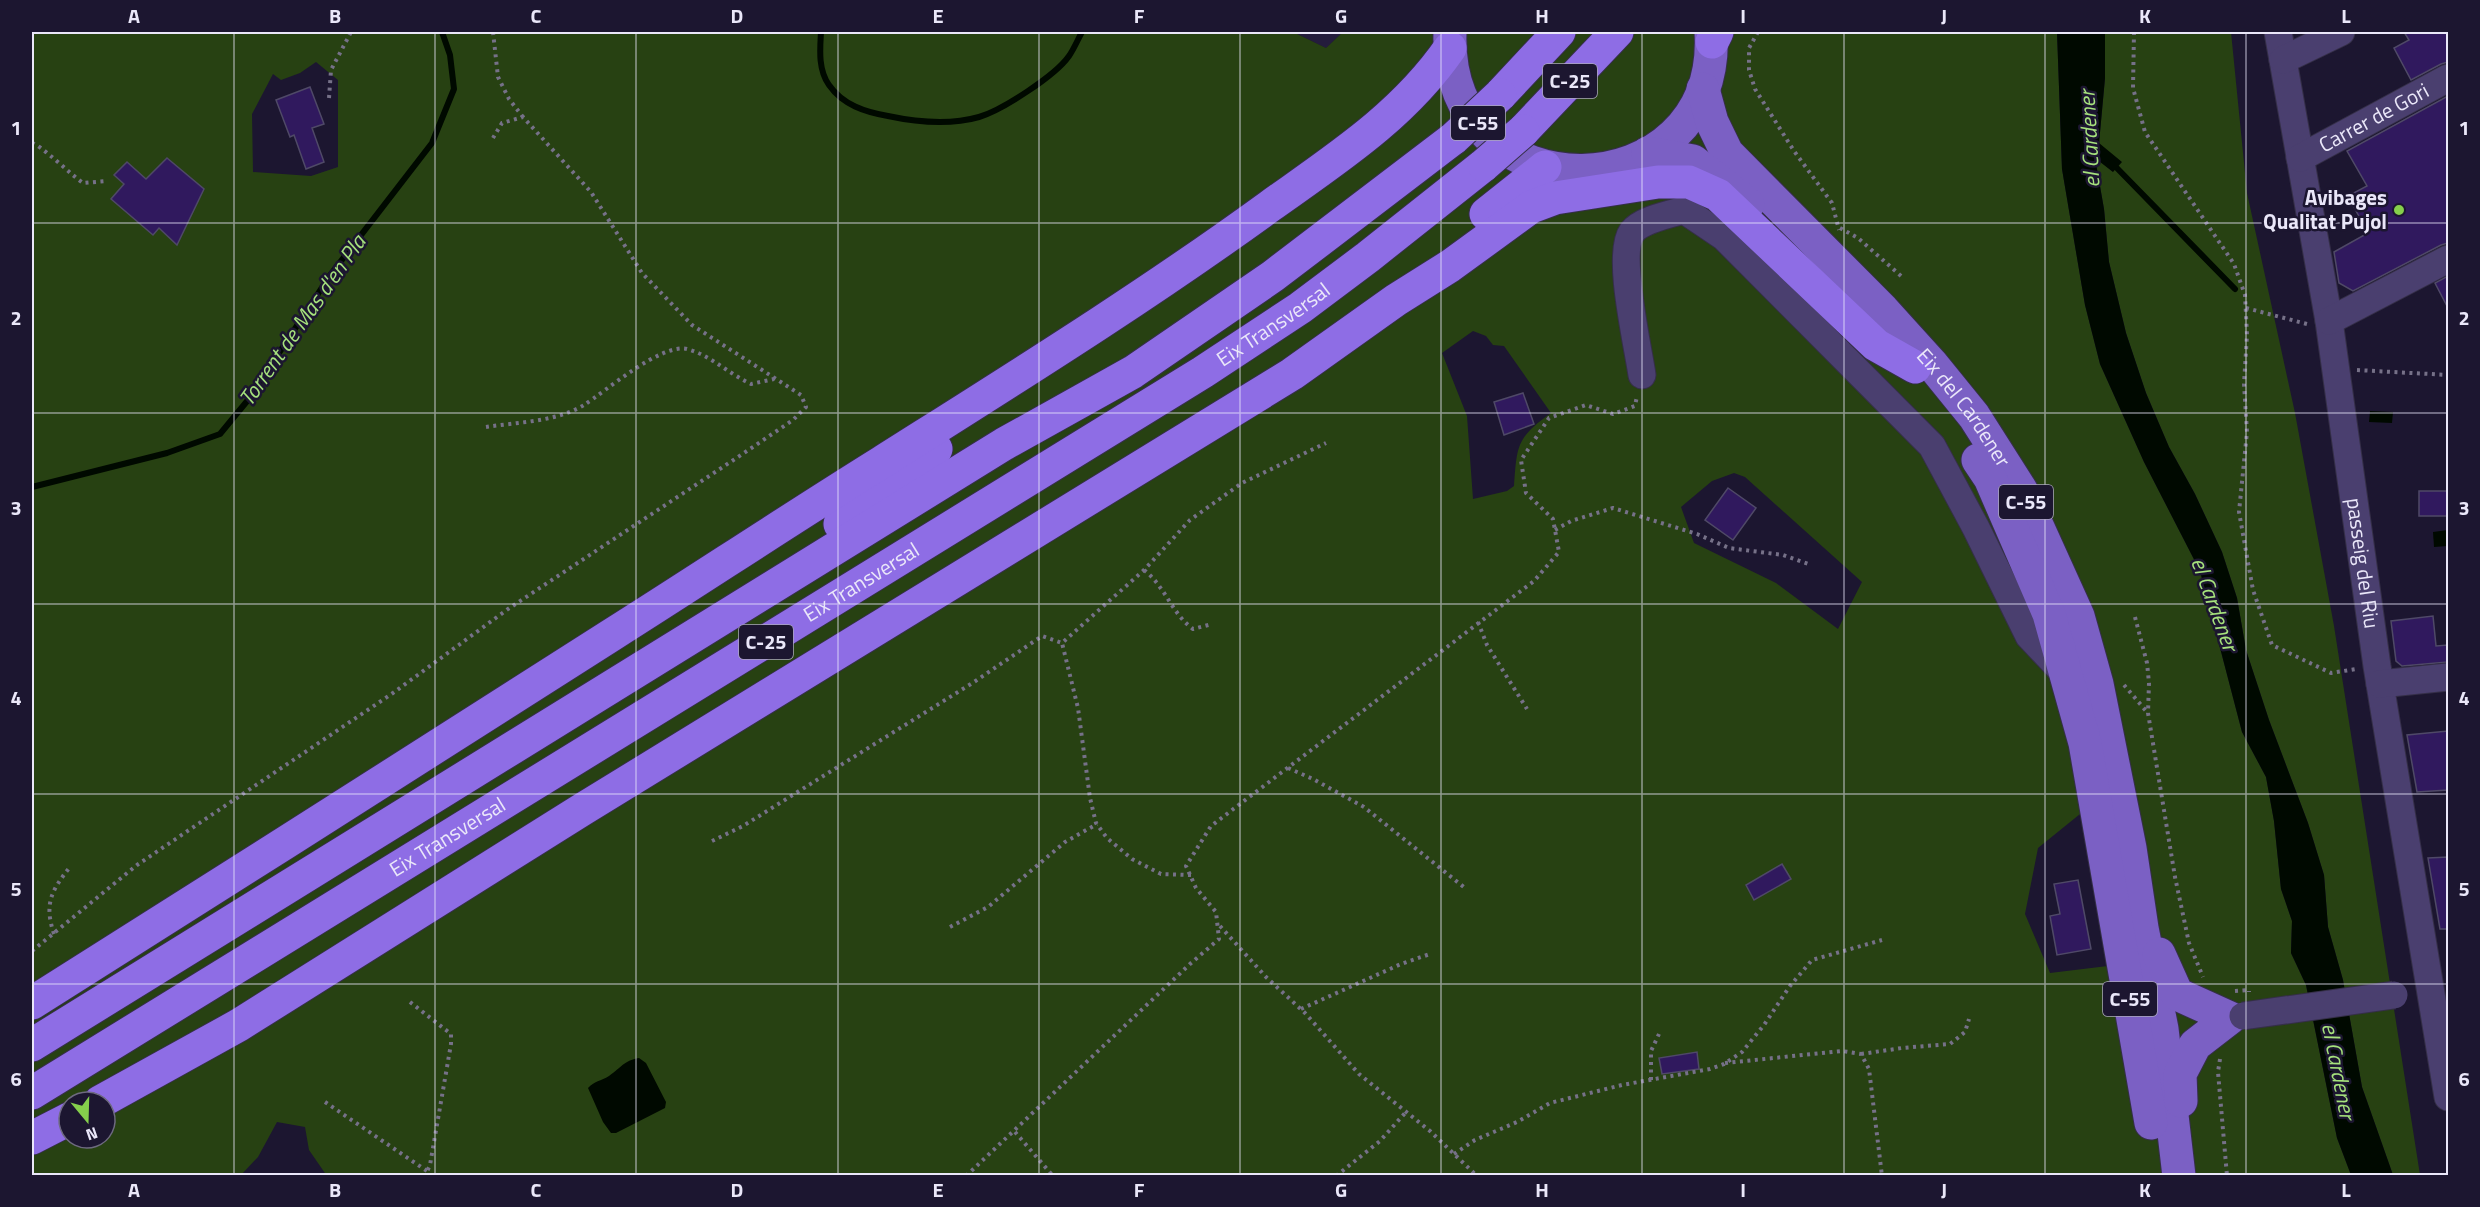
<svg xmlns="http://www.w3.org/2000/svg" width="2480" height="1207" viewBox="0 0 2480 1207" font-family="'Titillium Web',sans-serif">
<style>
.built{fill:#241c3c}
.green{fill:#274112;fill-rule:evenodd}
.water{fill:#000900}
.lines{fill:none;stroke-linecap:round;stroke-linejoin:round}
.stream{stroke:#000900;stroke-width:6}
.building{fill:#30195e;stroke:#4f4967;stroke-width:1.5}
.minor-casing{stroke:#352f48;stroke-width:29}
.major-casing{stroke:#352f48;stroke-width:35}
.highway-casing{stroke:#352f48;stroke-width:35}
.path{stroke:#767188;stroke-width:4;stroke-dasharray:3 4.5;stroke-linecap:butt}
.minor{stroke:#4a3f6f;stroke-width:27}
.major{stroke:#7b60c4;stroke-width:33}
.highway{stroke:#8e6de5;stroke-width:33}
.minor-bridge-casing{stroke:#352f48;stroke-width:29;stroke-linecap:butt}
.highway-bridge-casing{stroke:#352f48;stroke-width:35;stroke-linecap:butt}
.minor-bridge{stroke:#4a3f6f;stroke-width:27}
.highway-bridge{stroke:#8e6de5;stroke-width:33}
.grid{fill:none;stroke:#eae7f9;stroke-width:1.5;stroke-opacity:0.55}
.poi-dot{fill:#85cf4c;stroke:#1c1630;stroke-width:2}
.labels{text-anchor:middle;stroke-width:5;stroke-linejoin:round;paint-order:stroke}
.shield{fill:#1c1630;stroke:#aca8bd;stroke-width:1.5}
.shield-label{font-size:20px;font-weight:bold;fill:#eae7f9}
.street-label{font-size:21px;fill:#eae7f9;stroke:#1c1630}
.poi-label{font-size:21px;font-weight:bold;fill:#eae7f9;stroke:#1c1630;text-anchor:end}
.water-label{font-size:22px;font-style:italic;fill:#a6e27d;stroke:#1c1630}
.neatline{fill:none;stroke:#eae7f9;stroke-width:2}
.grid-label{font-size:20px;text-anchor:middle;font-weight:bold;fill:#eae7f9}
</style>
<rect width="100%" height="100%" fill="#1c1630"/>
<polygon class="built" points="1293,32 1343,32 1326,48"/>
<g class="green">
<path d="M32,32h1261l33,16 17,-16h714l5,137 23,136 15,59 44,98 56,109 42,161 24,45 8,44 7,68 11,32 -1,32 15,32 31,153 14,37 -2024,1 -18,-26 -4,-23 -28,-5 -19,35 -17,18h-209zM316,62l22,18v87l-27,9 -58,-4 -1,-58 21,-40 8,6 19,-7zM1473,331l13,5 7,9 11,1 47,67c-35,25 -34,33 -37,73l-7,5 -34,8 -6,-83 -25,-63zM1734,473l11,4 117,105 -24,47 -62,-46 -82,-40 -13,-36 31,-26zM2085,810l31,155 -66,8 -25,-59 13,-66zM69,1102h36v36h-36z"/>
<polygon points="2105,32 2231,32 2247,193 2295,413 2334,626 2420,1175 2393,1175 2362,1087 2343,980 2328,927 2324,875 2308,823 2269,720 2246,650 2237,598 2222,552 2195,494 2169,447 2146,393 2126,333 2109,262 2104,209 2095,157 2113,172 2099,143 2105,78"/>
</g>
<g class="water">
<polygon points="2057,32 2105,32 2105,78 2099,143 2122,162 2113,172 2095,158 2104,209 2109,262 2126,333 2146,393 2169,447 2195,494 2222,552 2237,598 2246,650 2269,720 2308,823 2324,875 2328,927 2343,980 2362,1087 2393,1175 2351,1175 2337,1138 2306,985 2291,953 2292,921 2281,889 2274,821 2266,777 2242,732 2200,571 2144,462 2100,364 2085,305 2062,169"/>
<polygon points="2370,411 2393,412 2392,423 2369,422"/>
<polygon points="2448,530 2448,546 2434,547 2433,532"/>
<path d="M639,1058l7,5 20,39 -1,6 -49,25h-5l-8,-11 -15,-34c6,-7 13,-7 21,-12 13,-9 14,-15 30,-18z"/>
</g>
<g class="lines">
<g class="stream">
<path d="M821,32c-1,17 -3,38 8,53 14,20 36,27 59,31 28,6 63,9 91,1 23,-7 76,-41 90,-61 5,-7 9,-17 13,-24"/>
<polyline points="2112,163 2235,289"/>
<polyline points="32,487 167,453 220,434 248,400 331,274 432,143 454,89 450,55 442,32"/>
</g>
</g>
<g class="building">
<polygon points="2404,32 2448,32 2448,62 2441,64 2411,80 2394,48 2409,40"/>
<polygon points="310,87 324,124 312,128 324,162 306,169 294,135 290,137 276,100"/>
<polygon points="2448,96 2448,243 2441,245 2353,291 2339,283 2334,252 2368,233 2348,196 2367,186 2347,151"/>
<polygon points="167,158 204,189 177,245 159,228 153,235 111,199 124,184 114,175 127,162 146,179"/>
<polygon points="2448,276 2448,308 2435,283"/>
<polygon points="1523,393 1534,424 1504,435 1494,402"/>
<polygon points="1728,488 1756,508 1733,540 1705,520"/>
<rect x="2419" y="491" width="29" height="25"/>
<polygon points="2433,616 2436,646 2448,645 2448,662 2402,666 2396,661 2391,621"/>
<polygon points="2448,731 2448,790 2417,792 2407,735"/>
<polygon points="2448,857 2448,929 2440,929 2428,858"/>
<polygon points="1782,864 1791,879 1754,900 1746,885"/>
<polygon points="2078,880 2091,949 2057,955 2050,916 2060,914 2054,884"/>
<polygon points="1697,1052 1699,1069 1662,1074 1659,1058"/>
</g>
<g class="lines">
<defs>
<g id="minor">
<path id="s1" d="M2278,32l51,289 48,345 71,431"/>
<polyline points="2283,60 2341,32"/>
<path id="s2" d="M2300,158l148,-80"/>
<polyline points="2329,321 2448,259"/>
<path d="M1642,375c-4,-29 -26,-121 -10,-143 9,-12 38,-18 52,-22l40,27 208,209 44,82 53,108 37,39"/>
<polyline points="2380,684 2448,677"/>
</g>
<g id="major">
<path d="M1450,32c-7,188 272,181 261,0"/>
<path id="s3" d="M1703,89l9,33 15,31 156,157 48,53 43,53 47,74 57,126 19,68 33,164 12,80 20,101 17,147"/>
<polyline points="1648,153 1693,161 1748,204"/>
<polyline points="1978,460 1990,478 2049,614 2085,743 2151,1123"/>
<polyline points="2159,954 2177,994 2230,1018 2195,1045 2180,1074 2181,1101"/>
</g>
<g id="highway">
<polyline points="1712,42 1717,32"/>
<polyline points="1500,95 1559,32"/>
<polyline points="1523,131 1617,32"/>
<polyline points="1486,214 1545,167"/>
<polyline points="840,524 936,449"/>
<path d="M32,1003c194,-122 388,-246 581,-369 90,-57 179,-116 269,-172 131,-83 263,-165 388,-256 66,-47 133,-90 180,-158"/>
<polyline points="32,1045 1004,444 1133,372 1273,276 1454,138"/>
<path id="s4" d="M32,1093l1171,-721 97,-64 68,-51 116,-92"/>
<polyline points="100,1102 239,1025 583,809 1292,374 1396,300 1450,266 1531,207 1555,198 1658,182 1689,182 1718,195 1876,345 1915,367"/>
<polyline points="32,1138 69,1119"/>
</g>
</defs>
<use href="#minor" class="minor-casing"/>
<use href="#major" class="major-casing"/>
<use href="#highway" class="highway-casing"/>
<g class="path">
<polyline points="493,32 498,77 509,99 523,117"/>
<polyline points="1758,32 1749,48 1749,70 1755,89 1794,151 1832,203 1839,230"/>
<polyline points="2134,32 2133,88 2145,132 2234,264 2245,295 2247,335 2244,384 2247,432 2239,512 2253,590 2272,645 2331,673 2356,669"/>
<polyline points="329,98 331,70 351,32"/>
<path d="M32,143c9,2 39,32 51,40l24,-2"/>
<polyline points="1840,228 1858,238 1901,276"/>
<polyline points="2246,308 2307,324"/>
<polyline points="2357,370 2448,375"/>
<path d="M486,427c32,-5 70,-5 98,-22 22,-14 77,-62 103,-56 23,6 42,25 64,35l23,-5"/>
<polyline points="1555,530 1571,521 1613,508 1697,534 1729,548 1783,555 1811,565"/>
<path d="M1144,570c21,16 28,44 49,59l19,-5"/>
<polyline points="2135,617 2147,663 2149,683 2148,713 2175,877 2189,943 2203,977"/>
<polyline points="1478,622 1487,645 1527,709"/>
<polyline points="2124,685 2147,712"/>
<polyline points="1288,768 1313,779 1364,807 1465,888"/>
<polyline points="712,841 743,826 974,682 1042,636 1062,643"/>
<polyline points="1191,875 1161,874 1132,859 1107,838 1096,823 1090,798 1078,708 1062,643 1144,570 1190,520 1242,483 1326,443"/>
<polyline points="1220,926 1266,977 1305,1013 1359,1074 1430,1131 1477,1176"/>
<polyline points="950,927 988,907 1065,842 1097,824"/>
<path d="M54,934c-10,-30 -3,-43 16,-67"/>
<polyline points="32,951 137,865 393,693 508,609 744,453 793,420 806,407 801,395 692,325 642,273 591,192 523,117 502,123 493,138"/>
<polyline points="2235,991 2249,990 2249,992"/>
<polyline points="410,1002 451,1034 451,1044 430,1165 425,1176"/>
<polyline points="1301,1009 1401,964 1430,954"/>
<polyline points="1861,1054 1902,1048 1950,1044 1965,1032 1969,1019"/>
<polyline points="2220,1059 2218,1072 2227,1176"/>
<polyline points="1725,1063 1842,1051 1861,1054 1869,1069 1882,1176"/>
<polyline points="1651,1080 1651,1051 1659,1034"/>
<polyline points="325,1102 427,1171"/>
<polyline points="1015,1132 1053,1176"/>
<polyline points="1454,1154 1475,1140 1517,1122 1550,1103 1622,1085 1710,1069 1724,1064 1742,1052 1764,1025 1790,986 1812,960 1882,940"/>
<polyline points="966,1176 1190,964 1219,939 1216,912 1196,888 1186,866 1211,826 1534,581 1559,552 1553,519 1526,493 1521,460 1549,418 1586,405 1613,414 1635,406 1637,396"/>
<polyline points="1336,1176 1380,1141 1406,1112"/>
</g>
<use href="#minor" class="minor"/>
<use href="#major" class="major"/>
<use href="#highway" class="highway"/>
<defs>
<polyline id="minor-bridge" points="2243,1016 2394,995"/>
<g id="highway-bridge">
<polyline points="1454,138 1500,95"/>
<polyline points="1484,165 1523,131"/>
</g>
</defs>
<use href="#minor-bridge" class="minor-bridge-casing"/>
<use href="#highway-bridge" class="highway-bridge-casing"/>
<use href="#minor-bridge" class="minor-bridge"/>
<use href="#highway-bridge" class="highway-bridge"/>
</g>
<path class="grid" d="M234,32v1144M435,32v1144M636,32v1144M838,32v1144M1039,32v1144M1240,32v1144M1441,32v1144M1642,32v1144M1844,32v1144M2045,32v1144M2246,32v1144M32,223h2416M32,413h2416M32,604h2416M32,794h2416M32,984h2416"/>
<circle class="poi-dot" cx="2399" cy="210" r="6"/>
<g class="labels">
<g class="shield">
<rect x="1543" y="64" width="54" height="34" rx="4.5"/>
<rect x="1451" y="106" width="54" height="34" rx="4.5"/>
<rect x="1999" y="485" width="54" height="34" rx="4.5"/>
<rect x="739" y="625" width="54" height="34" rx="4.5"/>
<rect x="2103" y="982" width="54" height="34" rx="4.5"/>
</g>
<g class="shield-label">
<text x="1570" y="88">C-25</text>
<text x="1478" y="130">C-55</text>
<text x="2026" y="509">C-55</text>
<text x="766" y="649">C-25</text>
<text x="2130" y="1006">C-55</text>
</g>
<g class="street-label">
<text dy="7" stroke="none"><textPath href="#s2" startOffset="84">Carrer de Gori</textPath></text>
<text dy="7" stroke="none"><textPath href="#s4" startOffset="1460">Eix Transversal</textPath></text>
<text dy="7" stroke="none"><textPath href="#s3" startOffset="417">Eix del Cardener</textPath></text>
<text dy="7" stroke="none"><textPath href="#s1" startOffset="538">passeig del Riu</textPath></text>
<text dy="7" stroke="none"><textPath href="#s4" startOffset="974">Eix Transversal</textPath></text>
<text dy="7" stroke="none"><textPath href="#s4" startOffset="488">Eix Transversal</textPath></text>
</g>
<g class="poi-label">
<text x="2387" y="205">Avibages<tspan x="2387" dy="24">Qualitat Pujol</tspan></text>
</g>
<g class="water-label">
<text transform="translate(2089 139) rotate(-93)" y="8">el Cardener</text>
<text transform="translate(302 320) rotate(-55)" y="8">Torrent de Mas d'en Pla</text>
<text transform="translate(2215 604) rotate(70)" y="8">el Cardener</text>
<text transform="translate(2339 1071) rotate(79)" y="8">el Cardener</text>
</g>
</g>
<rect width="2480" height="1207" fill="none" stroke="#1c1630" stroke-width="66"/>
<g transform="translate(87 1120) rotate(161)"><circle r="28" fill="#1c1630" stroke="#6e6a80" stroke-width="1.5"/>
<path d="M0-4.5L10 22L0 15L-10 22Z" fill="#85cf4c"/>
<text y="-9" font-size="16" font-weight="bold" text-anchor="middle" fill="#eae7f9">N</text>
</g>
<rect x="33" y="33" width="2414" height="1141" class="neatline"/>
<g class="grid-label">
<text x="134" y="23">A</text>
<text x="335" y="23">B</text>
<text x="536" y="23">C</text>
<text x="737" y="23">D</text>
<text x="938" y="23">E</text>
<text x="1139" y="23">F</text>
<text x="1341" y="23">G</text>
<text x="1542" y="23">H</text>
<text x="1743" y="23">I</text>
<text x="1944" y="23">J</text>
<text x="2145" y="23">K</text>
<text x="2346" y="23">L</text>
<text x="16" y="135">1</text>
<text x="2464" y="135">1</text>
<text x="16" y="325">2</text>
<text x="2464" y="325">2</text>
<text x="16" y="515">3</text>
<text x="2464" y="515">3</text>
<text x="16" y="705">4</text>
<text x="2464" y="705">4</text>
<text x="16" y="896">5</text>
<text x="2464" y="896">5</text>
<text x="16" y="1086">6</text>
<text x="2464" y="1086">6</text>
<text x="134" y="1197">A</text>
<text x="335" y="1197">B</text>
<text x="536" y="1197">C</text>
<text x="737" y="1197">D</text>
<text x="938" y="1197">E</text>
<text x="1139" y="1197">F</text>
<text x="1341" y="1197">G</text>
<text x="1542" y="1197">H</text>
<text x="1743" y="1197">I</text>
<text x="1944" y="1197">J</text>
<text x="2145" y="1197">K</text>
<text x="2346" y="1197">L</text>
</g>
</svg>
